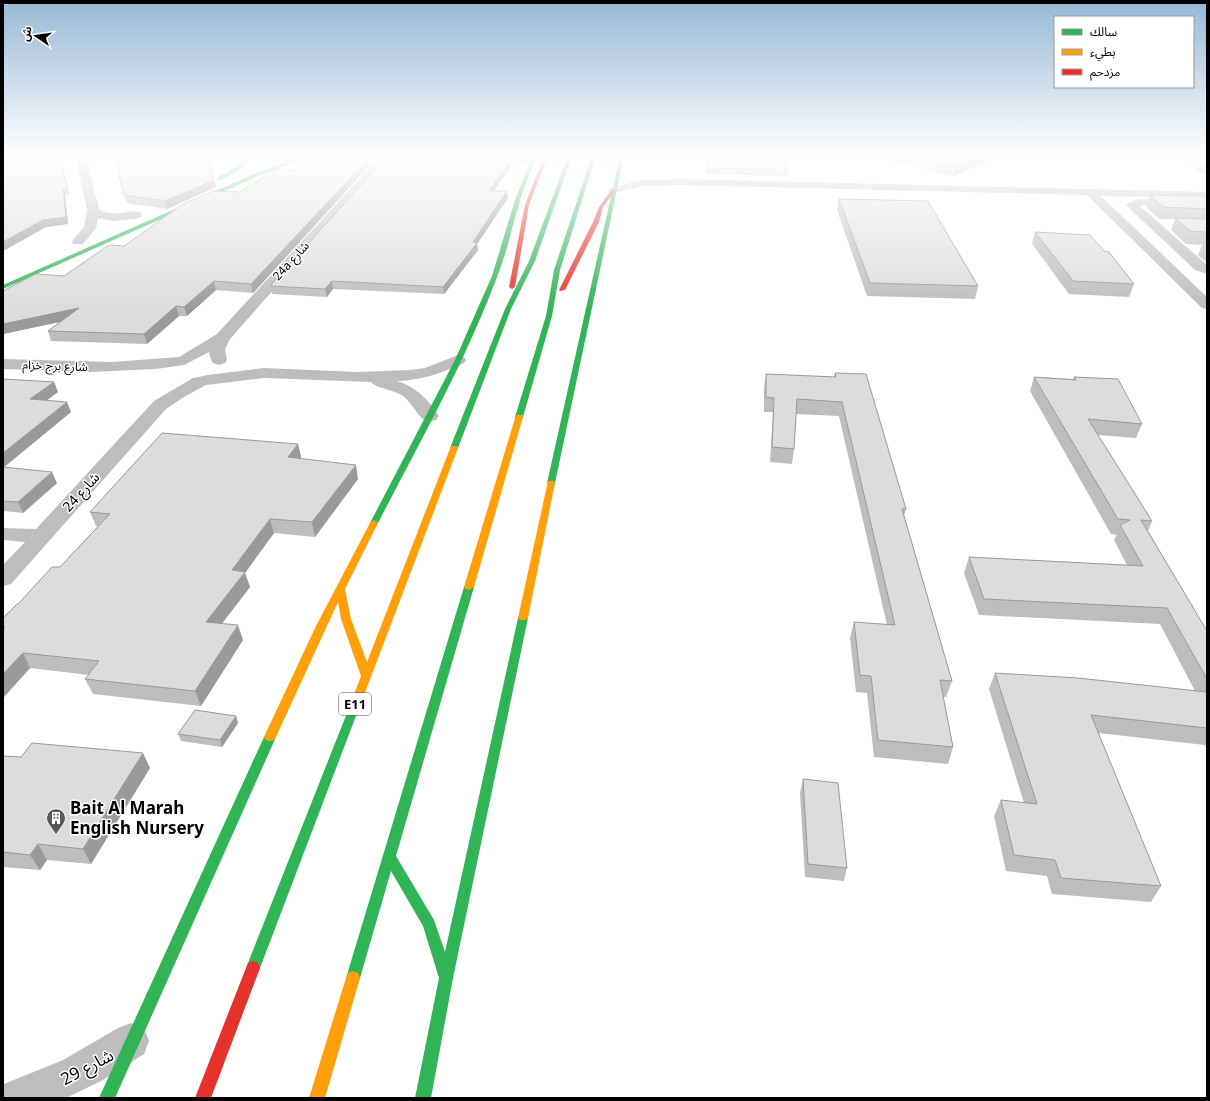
<svg xmlns="http://www.w3.org/2000/svg" width="1210" height="1101" viewBox="0 0 1210 1101" font-family="'Noto Sans','Noto Sans Arabic',sans-serif">
<style>
.lines{fill:none;stroke-linecap:round;stroke-linejoin:round}
.street{fill:#bdbdbd;fill-rule:evenodd}
.fast{fill:#30b455;fill-rule:evenodd}
.slow{fill:#ff9f0a;fill-rule:evenodd}
.jam{fill:#e5322d;fill-rule:evenodd}
.wall{fill:#bdbdbd}
.shaded-wall{fill:#9a9a9a}
.building{fill:#dcdcdc;stroke:#9a9a9a}
.labels{text-anchor:middle;stroke-width:3;stroke-linejoin:round;paint-order:stroke}
.far-street-label{font-size:12px;fill:#000;stroke:#fff}
.shield{fill:#fff;stroke:#4c4c4c;stroke-width:1}
.shield-label{font-size:13px;font-weight:bold;fill:#000}
.street-label{font-size:14px;fill:#000;stroke:#fff}
.near-poi-label{font-size:17px;font-weight:bold;fill:#000;stroke:#fff;text-anchor:start}
.near-street-label{font-size:17px;fill:#000;stroke:#fff}
</style>
<rect width="100%" height="100%" fill="#fff"/>
<g class="lines">
<g class="street">
<path d="M76,156h10l13,53c12,10 28,0 41,3l2,3 -2,3 -27,3 -15,-3 -2,10 -13,16h-10l-1,-3 12,-14 3,-17z"/>
<polygon points="387,156 400,156 379,170 230,339 225,349 227,360 225,363 219,365 213,363 211,360 209,352 184,365 156,369 90,372 3,369 3,359 112,362 179,357 217,334 371,166"/>
<path d="M1177,156c13,0 20,3 30,11v8l-4,-1z"/>
<polygon points="680,179 1207,192 1207,198 1101,196 1207,297 1207,309 1202,308 1087,195 680,185 642,186 614,193 610,192 608,190 610,188 642,180"/>
<polygon points="1139,199 1160,200 1162,202 1160,204 1140,206 1207,265 1207,274 1195,270 1126,205 1128,203"/>
<path d="M458,355l6,2 2,3 -2,3c-25,11 -41,17 -67,18 19,6 31,18 42,35l-3,4c-4,1 -8,2 -12,0 -6,-4 -13,-18 -21,-24 -8,-6 -28,-8 -32,-14l-107,-4 -58,7 -22,12 -18,12 -155,175 -8,2v-21l22,-23 -22,-2v-12l33,1 118,-128 39,-23 15,-3 56,-7 94,4 52,-2 15,-2z"/>
<polygon points="131,1023 144,1028 149,1041 144,1054 103,1080 66,1098 3,1098 4,1084 63,1060 118,1028"/>
</g>
<g class="fast">
<polygon points="246,156 251,156 242,168 221,180 217,180 217,178 238,166"/>
<polygon points="307,156 325,156 300,160 258,176 3,289 3,285 254,174 293,160 284,161 282,159"/>
<path d="M508,156h7l16,5 3,-5h4c-21,38 -25,81 -41,121 -32,85 -77,165 -119,246l-4,3 -3,-1 -1,-2 85,-163 37,-84 24,-79 14,-33z"/>
<polygon points="568,156 572,156 535,261 511,309 458,448 457,450 451,450 450,448 505,309 529,261"/>
<polygon points="592,156 596,156 560,270 552,316 523,417 522,419 516,419 515,417 546,316 554,270"/>
<polygon points="620,156 624,156 555,483 551,485 547,483"/>
<polygon points="1196,156 1207,157 1207,159 1197,157"/>
<polygon points="469,584 474,587 396,856 434,920 445,952 518,618 520,616 526,616 528,618 453,978 431,1098 415,1098 439,978 423,926 391,871 360,978 358,983 353,985 348,983 346,978 464,587"/>
<polygon points="354,704 358,705 359,708 260,968 258,973 253,975 248,973 246,968 349,708 350,705"/>
<polygon points="270,733 274,734 276,737 115,1098 99,1098 264,737 266,734"/>
</g>
<g class="slow">
<polygon points="516,415 522,415 523,417 474,587 469,590 466,589 464,587"/>
<polygon points="451,446 457,446 458,448 358,711 354,712 350,711 349,708 361,676 341,619 338,602 276,737 274,740 270,741 266,740 264,737 316,626 370,523 374,520 378,523 345,589 351,619 367,662"/>
<polygon points="548,481 554,481 555,483 528,618 526,620 520,620 518,618"/>
<polygon points="353,971 358,973 360,978 325,1098 309,1098 346,978 348,973"/>
</g>
<g class="jam">
<polygon points="544,156 548,156 529,205 515,287 512,289 509,287 525,205"/>
<polygon points="612,189 616,190 603,207 599,222 565,290 560,291 559,290 593,222 599,207"/>
<polygon points="253,961 258,963 260,968 211,1098 195,1098 246,968 248,963"/>
</g>
</g>
<g class="wall">
<polygon points="3,156 62,156 64,173 70,195 65,194 68,224 46,227 3,251"/>
<polygon points="208,156 216,187 167,209 127,203 124,195"/>
<polygon points="392,156 514,156 514,162 494,191 507,191 508,198 477,244 478,250 444,294 333,289 327,297 272,294 270,286"/>
<polygon points="707,156 788,170 787,176 706,174"/>
<polygon points="872,156 999,156 953,176"/>
<polygon points="370,165 253,293 216,290 187,316 179,316 147,344 51,341 48,331 60,322 3,334 3,291 64,276 124,246 216,191 240,192 297,170"/>
<polygon points="1150,195 1207,196 1207,263 1198,255 1202,245 1186,244 1171,230 1175,219 1159,219 1146,207"/>
<polygon points="839,199 978,286 975,299 867,296 837,210"/>
<polygon points="1035,232 1104,251 1134,284 1129,297 1069,294 1032,244"/>
<polygon points="835,373 906,509 904,516 952,681 946,697 943,697 953,747 948,764 874,757 867,693 856,692 850,638 854,622 887,625 839,416 796,414 794,449 792,464 770,462 773,412 764,412 764,388 766,374 834,377"/>
<polygon points="1034,377 1073,379 1074,377 1142,424 1136,438 1098,435 1152,521 1148,531 1207,631 1207,749 1205,745 1098,733 1161,886 1151,902 1052,894 1047,876 1006,871 994,816 1001,800 1024,803 989,689 995,673 1195,691 1160,624 979,615 964,573 969,557 1127,565 1114,540 1117,535 1111,534 1030,391"/>
<polygon points="3,379 54,382 58,392 46,400 71,412 4,467 57,483 23,513 3,511"/>
<polygon points="298,444 301,457 300,459 358,479 315,537 274,533 245,573 250,587 222,624 243,640 201,706 93,694 85,679 89,675 30,668 3,698 3,618 60,567 98,526 96,526 90,512"/>
<polygon points="236,716 238,723 222,747 181,741 178,734"/>
<polygon points="3,756 150,768 91,864 47,860 40,870 3,867"/>
<polygon points="803,779 847,868 844,881 805,877 800,793"/>
</g>
<g class="shaded-wall">
<polygon points="61,156 62,156 64,173 70,195 62,167"/>
<polygon points="208,156 216,187 167,209 165,201"/>
<polygon points="513,156 514,162 489,198 489,191"/>
<polygon points="978,156 999,156 953,176 955,166"/>
<polygon points="369,158 370,165 253,293 251,284"/>
<polygon points="63,188 65,194 68,224 46,227 3,251 3,242"/>
<polygon points="507,191 508,198 477,244 478,250 444,294 443,287"/>
<polygon points="214,281 216,290 187,316 184,307"/>
<polygon points="332,281 333,289 327,297 325,289"/>
<polygon points="176,306 179,316 147,344 144,334"/>
<polygon points="79,308 83,317 3,334 3,324"/>
<polygon points="54,382 58,392 34,410 30,399"/>
<polygon points="67,402 71,412 3,468 3,453"/>
<polygon points="298,444 301,457 291,471 288,457"/>
<polygon points="356,465 358,479 315,537 312,522"/>
<polygon points="52,472 57,483 23,513 18,502"/>
<polygon points="270,519 274,533 245,573 250,587 211,637 206,622 232,570"/>
<polygon points="238,625 243,640 201,706 195,691"/>
<polygon points="23,653 30,668 3,698 3,674"/>
<polygon points="236,716 238,723 222,747 220,740"/>
<polygon points="143,753 150,768 91,864 83,849"/>
<polygon points="38,844 47,860 40,870 30,855"/>
</g>
<g class="building">
<polygon points="3,156 61,156 62,167 68,188 63,188 66,217 43,220 3,242"/>
<polygon points="114,156 208,156 214,180 165,201 124,195"/>
<polygon points="348,156 369,158 251,284 214,281 184,307 176,306 144,334 48,331 79,308 3,324 3,291 36,274 64,276 109,245 124,246 183,204 216,190 216,191 240,192 277,169 297,170 309,161 317,162 322,158 345,159"/>
<polygon points="392,156 513,156 489,191 507,191 473,242 477,243 443,287 332,281 325,289 270,286 379,165"/>
<polygon points="707,156 788,156 788,170 707,168"/>
<polygon points="914,156 978,156 955,166"/>
<polygon points="1150,195 1207,196 1207,209 1163,207"/>
<polygon points="839,199 928,201 978,286 870,283"/>
<polygon points="1175,218 1207,219 1207,232 1190,231"/>
<polygon points="1035,232 1090,235 1104,251 1109,252 1134,284 1073,281"/>
<polygon points="1203,242 1207,242 1207,246"/>
<polygon points="835,373 866,374 906,509 902,509 952,681 940,680 953,747 878,740 871,676 860,675 854,622 895,625 842,402 797,399 794,449 772,447 774,398 766,397 766,374 836,377"/>
<polygon points="1034,377 1076,380 1074,377 1118,379 1142,424 1088,419 1152,521 1141,520 1207,631 1207,679 1167,608 984,599 969,557 1143,566 1120,525 1130,520 1118,519"/>
<polygon points="3,379 54,382 30,399 67,402 3,453"/>
<polygon points="162,433 298,444 288,457 356,465 312,522 270,519 232,570 245,572 206,622 238,625 195,691 85,679 99,661 23,653 3,674 3,630 5,627 3,627 3,618 17,604 18,604 52,567 60,567 110,514 90,512"/>
<polygon points="3,467 52,472 18,502 3,501"/>
<polygon points="995,673 1078,678 1207,692 1207,728 1091,715 1161,886 1061,878 1055,860 1014,855 1001,800 1037,804"/>
<polygon points="195,710 236,716 220,740 178,734"/>
<polygon points="32,743 143,753 83,849 38,844 30,855 3,852 3,756 21,757"/>
<polygon points="803,779 838,783 847,868 808,864"/>
</g>
<linearGradient id="sky" x2="0" y2="1"><stop stop-color="#96b7d6"/><stop offset="0.5" stop-color="#fff"/><stop offset="1" stop-color="#fff" stop-opacity="0"/></linearGradient>
<rect width="1210" height="310" fill="url(#sky)"/>
<defs>
<symbol id="building-pin" viewBox="-11 -11 22 30"><path d="M0 17L-7.5 6A9.5 9.5 0 1 1 7.5 6Z" fill="#595959" stroke="#fff"/><path d="M-4-6H4V6H1V3H-1V6H-4ZM-2.5-4.3h1.7v1.8h-1.7ZM.8-4.3h1.7v1.8H.8ZM-2.5-1h1.7V.8h-1.7ZM.8-1h1.7V.8H.8Z" fill="#fff"/></symbol>
</defs>
<g fill-rule="evenodd">
<use href="#building-pin" x="45" y="807" width="22" height="30"/>
</g>
<g class="labels">
<g class="far-street-label">
<text transform="translate(291 261) rotate(-48)" y="4">24a شارع</text>
<text transform="translate(55 366) rotate(2)" y="4">شارع برج خزام</text>
</g>
<rect class="shield" x="339" y="693" width="32" height="22" rx="3"/>
<g class="shield-label">
<text x="355" y="709">E11</text>
</g>
<g class="street-label">
<text transform="translate(81 492) rotate(-48)" y="5">شارع 24</text>
</g>
<g class="near-poi-label">
<text x="70" y="814">Bait Al Marah<tspan x="70" dy="20">English Nursery</tspan></text>
</g>
<g class="near-street-label">
<text transform="translate(87 1067) rotate(-28)" y="6">شارع 29</text>
</g>
</g>
<rect width="1210" height="1101" fill="none" stroke="#000000" stroke-width="8"/>
<rect x="1054" y="16" width="140" height="72" fill="#ffffff" stroke="#999999"/>
<rect x="1062" y="29" width="20" height="6" fill="#30b455" stroke="#999999"/>
<text x="1090" y="36" font-size="12" fill="#000000">سالك</text>
<rect x="1062" y="49" width="20" height="6" fill="#ff9f0a" stroke="#999999"/>
<text x="1090" y="56" font-size="12" fill="#000000">بطيء</text>
<rect x="1062" y="69" width="20" height="6" fill="#e5322d" stroke="#999999"/>
<text x="1090" y="76" font-size="12" fill="#000000">مزدحم</text>
<g transform="translate(36 36) rotate(283)" stroke="#ffffff" stroke-width="3" paint-order="stroke">
<path d="M0-3L7 15L0 10L-7 15Z" fill="#000000"/>
<text y="-6" font-size="11" font-weight="bold" text-anchor="middle" fill="#000000">ش</text>
</g>
</svg>
